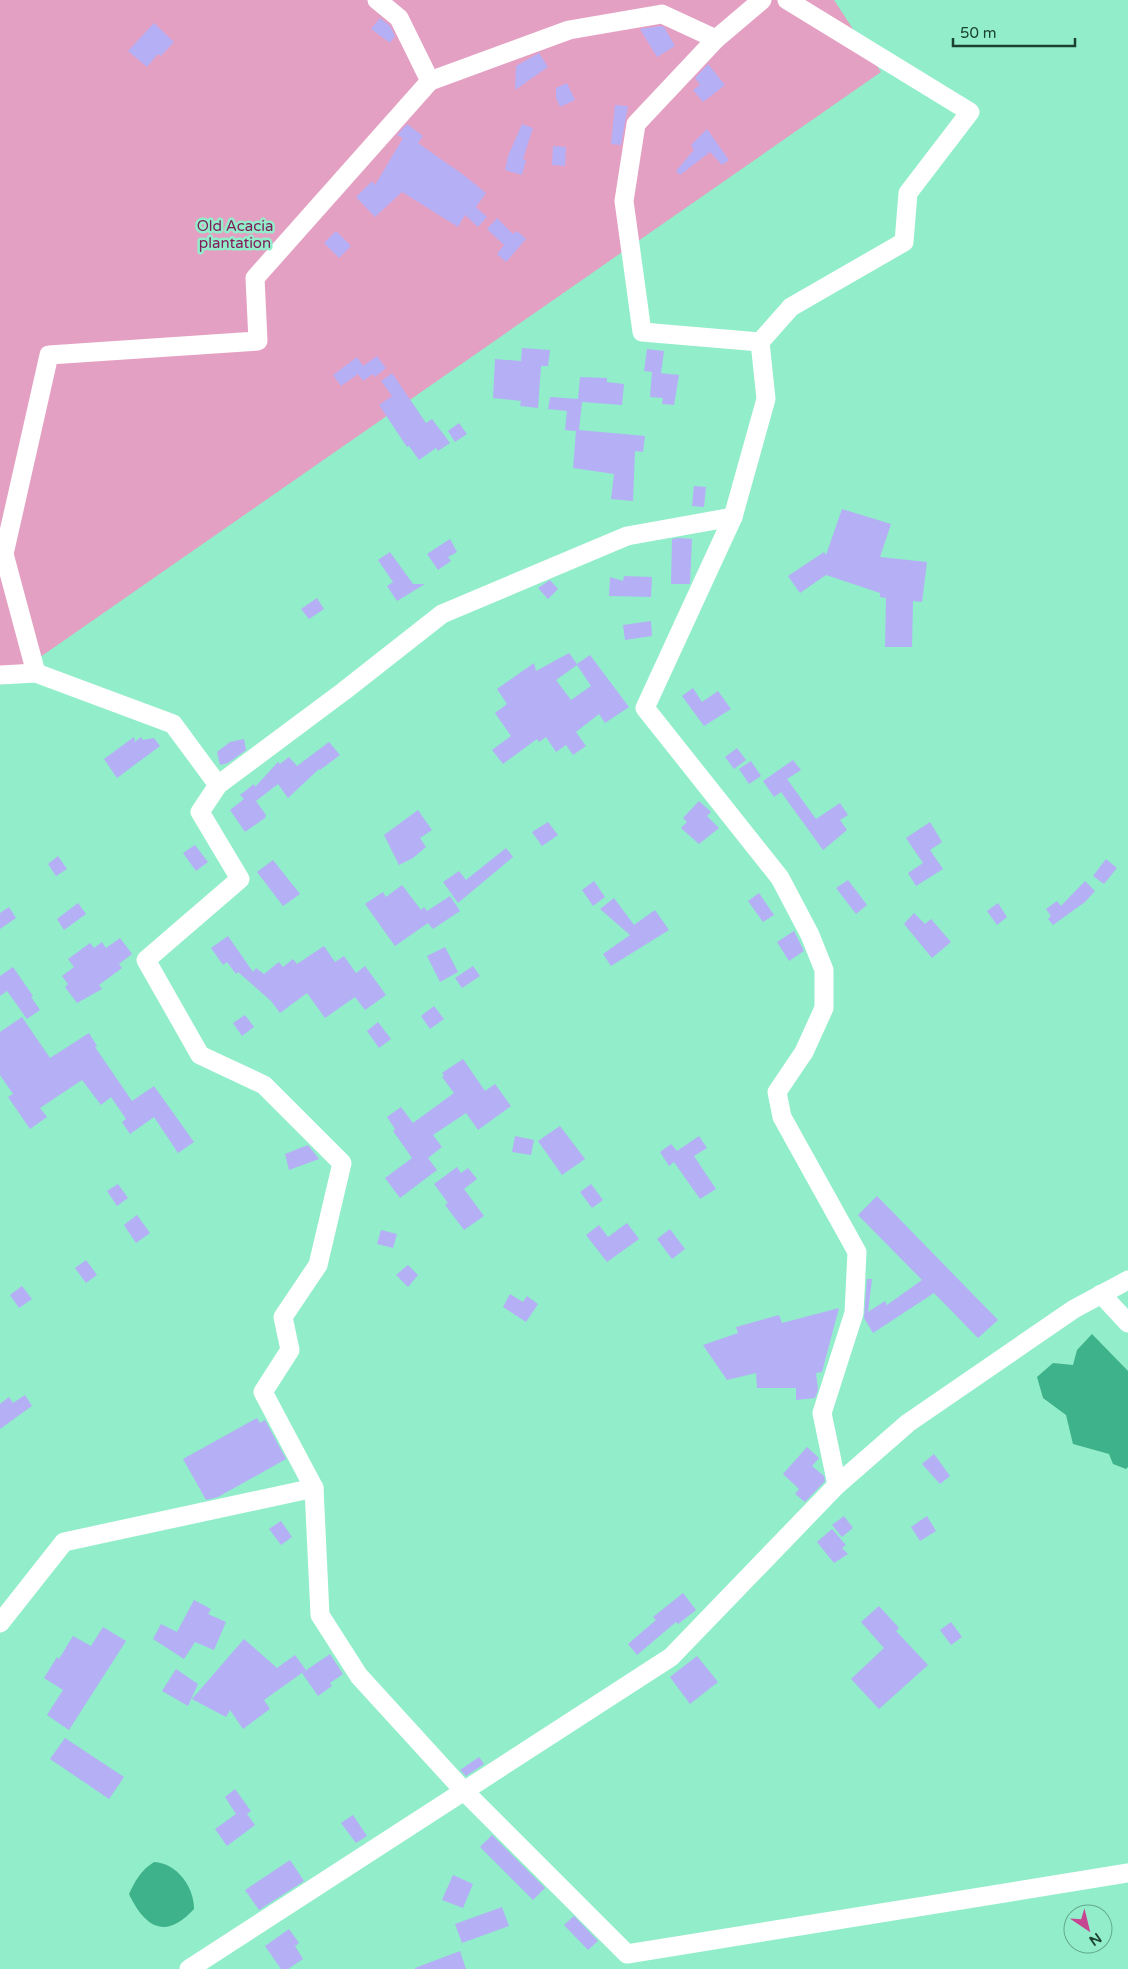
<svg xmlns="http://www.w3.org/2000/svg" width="1128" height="1969" viewBox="0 0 1128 1969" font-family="'Varela Round',sans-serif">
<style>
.green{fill:#e4a0c2}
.water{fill:#3eb28b}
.building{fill:#b5aff6;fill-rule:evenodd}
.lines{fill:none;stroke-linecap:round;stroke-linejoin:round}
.minor{stroke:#fff;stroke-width:19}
.labels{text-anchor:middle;stroke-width:5;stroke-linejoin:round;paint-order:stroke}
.park-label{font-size:15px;fill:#811d5b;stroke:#92edca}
</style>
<rect width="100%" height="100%" fill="#92edca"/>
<polygon class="green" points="0,0 834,0 881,72 0,685"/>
<g class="water">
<polygon points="1092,1334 1128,1371 1128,1467 1126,1469 1113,1464 1109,1454 1073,1444 1066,1415 1043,1398 1037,1377 1053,1363 1073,1365 1077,1350"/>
<path d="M154,1862c23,1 40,25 40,47 -28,31 -49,19 -65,-15 6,-13 12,-24 25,-32z"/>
</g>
<g class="building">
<polygon points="380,18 390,26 395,36 390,43 371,29"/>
<polygon points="154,23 174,42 161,56 158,54 147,67 128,51"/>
<polygon points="660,26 664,27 675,46 657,57 640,29"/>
<polygon points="539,53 548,67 515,90 516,66"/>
<polygon points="708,64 725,85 703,102 693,90 700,85 695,78"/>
<polygon points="567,83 575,100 560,107 556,98 556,88"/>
<polygon points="615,105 628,106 621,145 611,144"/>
<polygon points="407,124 423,136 418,143 465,176 486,193 476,207 487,217 478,227 465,215 458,227 402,192 375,217 356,197 372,181 375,185 403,138 397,135"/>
<polygon points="522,124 533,128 523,159 526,160 522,175 505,170 508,156"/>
<polygon points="707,129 729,160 722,165 710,152 680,175 676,171 694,150 691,145"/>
<polygon points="553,146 566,147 565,166 552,165"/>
<polygon points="497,218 513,234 517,231 526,239 506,262 497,254 504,245 487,229"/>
<polygon points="336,231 351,246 339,258 324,243"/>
<polygon points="522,348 550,350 548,366 541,366 538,408 520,406 521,401 493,398 495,359 521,361"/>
<polygon points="647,349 664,351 661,373 659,373 679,375 674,405 662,404 663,398 650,397 652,372 644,371"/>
<polygon points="377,356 386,368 375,377 373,374 363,381 358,374 341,386 333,375 357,357 363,366"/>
<polygon points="392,373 426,423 432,419 450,443 438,451 436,448 419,460 409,446 407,447 379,405 392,396 381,381"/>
<polygon points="580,377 607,378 607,382 624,384 622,405 582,402 579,430 645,436 643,452 635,451 633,501 611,499 614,474 573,468 576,431 565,430 567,411 548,409 550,397 578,399"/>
<polygon points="459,423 467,434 455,442 448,431"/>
<polygon points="694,486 706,487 704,507 692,506"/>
<polygon points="842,509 891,524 880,557 927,562 922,602 913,601 912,647 885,647 886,598 880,597 880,593 826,575 800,593 788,576 824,552 826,555"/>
<polygon points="679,538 692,539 690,584 671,584 672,539"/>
<polygon points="450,539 457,552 448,557 451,561 438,570 427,554"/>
<polygon points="390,552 413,584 425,584 397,601 387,586 393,582 378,560"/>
<polygon points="624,576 652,577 651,597 609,596 610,577 623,581"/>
<polygon points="550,580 558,589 548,599 538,588"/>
<polygon points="317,598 324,609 309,619 301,609"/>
<polygon points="651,621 652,636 625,640 623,625"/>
<path d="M569,653l8,11 13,-9 39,52 -24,16 -6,-9 -23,18 10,14 -13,9 -7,-10 -10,7 -10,-15 -7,5 -2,-3 -34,25 -11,-14 19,-14 -16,-23 12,-9 -10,-15 37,-26 2,8zM577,665l14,21 -20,14 -15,-20z"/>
<polygon points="693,688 702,702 718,691 731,709 704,726 682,696"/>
<polygon points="134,737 135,742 141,737 143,740 154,738 160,746 117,778 104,759"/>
<polygon points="244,739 246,750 228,763 220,765 217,752 230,742"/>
<polygon points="329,742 340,755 320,770 319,769 288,798 278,784 256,801 266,815 265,818 245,832 230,810 244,799 240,795 254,784 255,787 278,762 280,764 289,757 297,766"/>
<polygon points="737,748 746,760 734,769 725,757"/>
<polygon points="793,760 801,770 787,779 816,819 840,803 848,815 840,820 847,830 823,850 781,792 774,797 763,781"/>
<polygon points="751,761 761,776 749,784 739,769"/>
<polygon points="699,801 711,812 707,816 719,828 699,844 681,828 687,822 683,818"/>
<polygon points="418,810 432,830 420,838 426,847 413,858 399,865 384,835"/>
<polygon points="548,822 558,835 542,846 532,832"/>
<polygon points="930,822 942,842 930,850 943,869 916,886 908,873 923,863 906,838"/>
<polygon points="195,845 208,862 196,871 183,853"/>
<polygon points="506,848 513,857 458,903 443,882 459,871 466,880"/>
<polygon points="58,856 67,869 56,876 48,864"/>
<polygon points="1106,859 1117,868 1104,884 1093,876"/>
<polygon points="273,860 300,894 283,906 257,872"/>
<polygon points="848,880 867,905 856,914 836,888"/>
<polygon points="594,881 605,897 593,906 582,890"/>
<polygon points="1085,881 1095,891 1085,902 1053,925 1048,919 1051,916 1046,909 1057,901 1061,906"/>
<polygon points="402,885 421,910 424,907 427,911 450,896 460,911 433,929 428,923 395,946 365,904 383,892 386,897"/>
<polygon points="759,893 774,915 763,922 748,901"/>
<polygon points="614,898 634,925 655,910 669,930 611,966 603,954 630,935 600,909"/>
<polygon points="78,903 86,914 64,930 57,919"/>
<polygon points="998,903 1007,917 997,925 987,911"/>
<polygon points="9,907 16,918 0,929 0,913"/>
<polygon points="914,913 925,924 931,919 951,942 932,958 904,924"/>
<polygon points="794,931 804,951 789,961 777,942"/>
<polygon points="228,936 253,972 256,968 264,974 279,962 283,967 293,959 297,964 324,946 335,962 344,956 356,973 365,966 386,995 365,1010 355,997 325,1018 307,993 280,1013 271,1001 238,972 236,974 227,962 223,965 211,948"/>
<polygon points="120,938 132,954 119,964 122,968 99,985 102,989 77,1003 65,987 68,984 62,976 74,967 68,959 90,943 94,948 102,942 106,948"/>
<polygon points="445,947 458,972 440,982 427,956"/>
<polygon points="473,966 480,976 462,988 455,978"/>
<polygon points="13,967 33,996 31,997 40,1010 27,1019 7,991 0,996 0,976"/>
<polygon points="434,1006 444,1019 430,1029 421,1016"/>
<polygon points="245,1015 254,1027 242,1036 233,1023"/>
<polygon points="22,1017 50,1058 89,1033 97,1046 95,1047 132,1101 154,1086 194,1142 178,1153 154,1117 130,1134 122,1122 126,1119 111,1097 101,1105 82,1080 40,1108 47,1117 30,1129 8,1097 13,1094 0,1075 0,1032"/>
<polygon points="378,1022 391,1039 379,1048 367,1031"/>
<polygon points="463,1059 485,1091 495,1084 511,1106 478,1130 466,1113 433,1135 442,1147 428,1158 437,1170 400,1198 385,1178 412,1158 393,1131 395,1129 387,1117 401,1107 413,1123 454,1093 442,1077 444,1076 442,1073"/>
<polygon points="560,1126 585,1159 562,1175 538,1141"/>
<polygon points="515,1136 534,1140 531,1155 512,1152"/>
<polygon points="699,1136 707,1148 694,1156 716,1189 700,1199 674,1162 669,1166 660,1152 671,1144 677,1151"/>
<polygon points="308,1145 319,1159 289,1170 285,1154"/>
<polygon points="457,1167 461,1173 468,1168 477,1179 464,1189 484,1216 464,1230 445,1205 448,1203 434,1184"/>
<polygon points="118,1184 128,1198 117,1206 107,1191"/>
<polygon points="591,1184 603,1200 592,1208 580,1192"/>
<polygon points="877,1196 998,1320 978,1338 934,1293 873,1333 864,1318 867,1279 872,1279 868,1312 885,1301 887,1305 922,1280 858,1215"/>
<polygon points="137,1215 150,1233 136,1243 124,1225"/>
<polygon points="627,1223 639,1239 607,1262 586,1235 599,1225 608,1237"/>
<polygon points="670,1229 685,1249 672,1259 657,1239"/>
<polygon points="381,1230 397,1234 393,1248 377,1244"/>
<polygon points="86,1260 97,1275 86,1283 75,1268"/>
<polygon points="408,1265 418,1275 408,1287 396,1275"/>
<polygon points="22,1286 32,1299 19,1308 10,1295"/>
<polygon points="510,1294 523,1302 527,1296 538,1304 526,1322 503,1307"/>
<polygon points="839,1308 822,1372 816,1373 818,1390 815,1398 796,1400 796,1388 757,1388 756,1373 727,1380 703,1345 738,1333 736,1327 779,1315 782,1323"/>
<polygon points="25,1395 32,1406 0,1429 0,1404 9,1397 13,1403"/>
<polygon points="257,1418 260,1423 265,1420 286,1459 218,1497 206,1500 183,1459"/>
<polygon points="807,1447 819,1458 812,1466 824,1476 825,1481 805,1502 795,1494 799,1489 783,1474"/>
<polygon points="934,1454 950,1476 940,1484 922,1464"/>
<polygon points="844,1516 853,1528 842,1537 832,1525"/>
<polygon points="927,1516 936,1531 920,1541 911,1527"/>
<polygon points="281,1521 292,1537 281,1545 269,1529"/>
<polygon points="832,1529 846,1545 842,1548 848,1554 834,1563 817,1542"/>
<polygon points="683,1593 696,1610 678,1624 676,1622 637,1655 628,1644 656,1620 653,1617"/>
<polygon points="194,1600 211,1609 208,1614 226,1622 214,1650 195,1642 184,1659 153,1639 161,1624 177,1632"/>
<polygon points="879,1606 899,1628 896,1631 928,1665 879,1709 851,1679 884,1648 861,1622"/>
<polygon points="951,1622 962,1637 951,1645 940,1630"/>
<polygon points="103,1627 126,1641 69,1730 47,1715 63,1690 44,1678 57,1657 59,1659 73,1636 91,1646"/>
<polygon points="244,1639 277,1668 295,1655 306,1670 264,1700 270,1709 243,1729 230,1710 226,1717 192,1699"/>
<polygon points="330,1654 343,1674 330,1683 332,1686 318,1696 302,1673"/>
<polygon points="697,1656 718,1682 690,1704 670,1677"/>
<polygon points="176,1669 198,1684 188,1706 162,1691"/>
<polygon points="65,1738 124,1777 109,1799 50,1759"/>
<polygon points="479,1757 484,1764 466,1776 460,1770"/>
<polygon points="235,1789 251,1811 247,1814 255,1825 227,1846 215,1829 236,1814 225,1797"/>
<polygon points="353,1815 367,1836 356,1843 341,1823"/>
<polygon points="492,1835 545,1888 533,1900 480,1847"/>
<polygon points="290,1860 304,1881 259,1910 245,1890"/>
<polygon points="453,1875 473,1884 463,1908 442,1900"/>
<polygon points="502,1907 509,1926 462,1943 455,1924"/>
<polygon points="574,1916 598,1941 588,1950 564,1925"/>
<polygon points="289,1929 299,1943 295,1946 303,1959 288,1969 281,1969 265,1946"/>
<polygon points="460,1951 466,1969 415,1969 415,1968"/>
</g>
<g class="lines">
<g class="minor">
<polyline points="377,0 399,18 430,81"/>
<polyline points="787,0 970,112 908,193 904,242 791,307 760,342 766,399 733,517 645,708 780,878 810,935 824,970 824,1008 804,1052 777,1092 782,1117 857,1252 854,1313 822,1413 837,1485"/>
<polyline points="760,342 642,332 624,201 636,124 716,39 762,0"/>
<polyline points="36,673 4,554 49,355 258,341 255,278 430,81 569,30 662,14 716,39"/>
<polyline points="0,675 36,673 173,724 218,785 344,691 442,614 627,536 733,517"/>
<polyline points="218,785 200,812 240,879 146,960 200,1055 264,1085 342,1163 318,1265 283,1317 290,1350 263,1392 314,1488 320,1615 359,1676 464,1791 627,1954 1128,1873"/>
<polyline points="1101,1294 1128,1323"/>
<polyline points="0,1623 64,1542 314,1488"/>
<polyline points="189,1969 671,1657 837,1485 908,1423 1074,1309 1128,1280"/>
</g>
</g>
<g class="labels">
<g class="park-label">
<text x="235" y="231">Old Acacia<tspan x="235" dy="17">plantation</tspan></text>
</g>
</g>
<g transform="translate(1088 1929) rotate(145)"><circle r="24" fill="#92edca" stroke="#63a98e"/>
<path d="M0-4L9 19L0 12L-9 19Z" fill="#c64692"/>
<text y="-8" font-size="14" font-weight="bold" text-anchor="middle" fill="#1c4234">N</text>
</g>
<path d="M953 38v8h122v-8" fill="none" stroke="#1c4234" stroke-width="2.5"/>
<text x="960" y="38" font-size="15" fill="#1c4234" stroke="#92edca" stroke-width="4" paint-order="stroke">50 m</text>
</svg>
